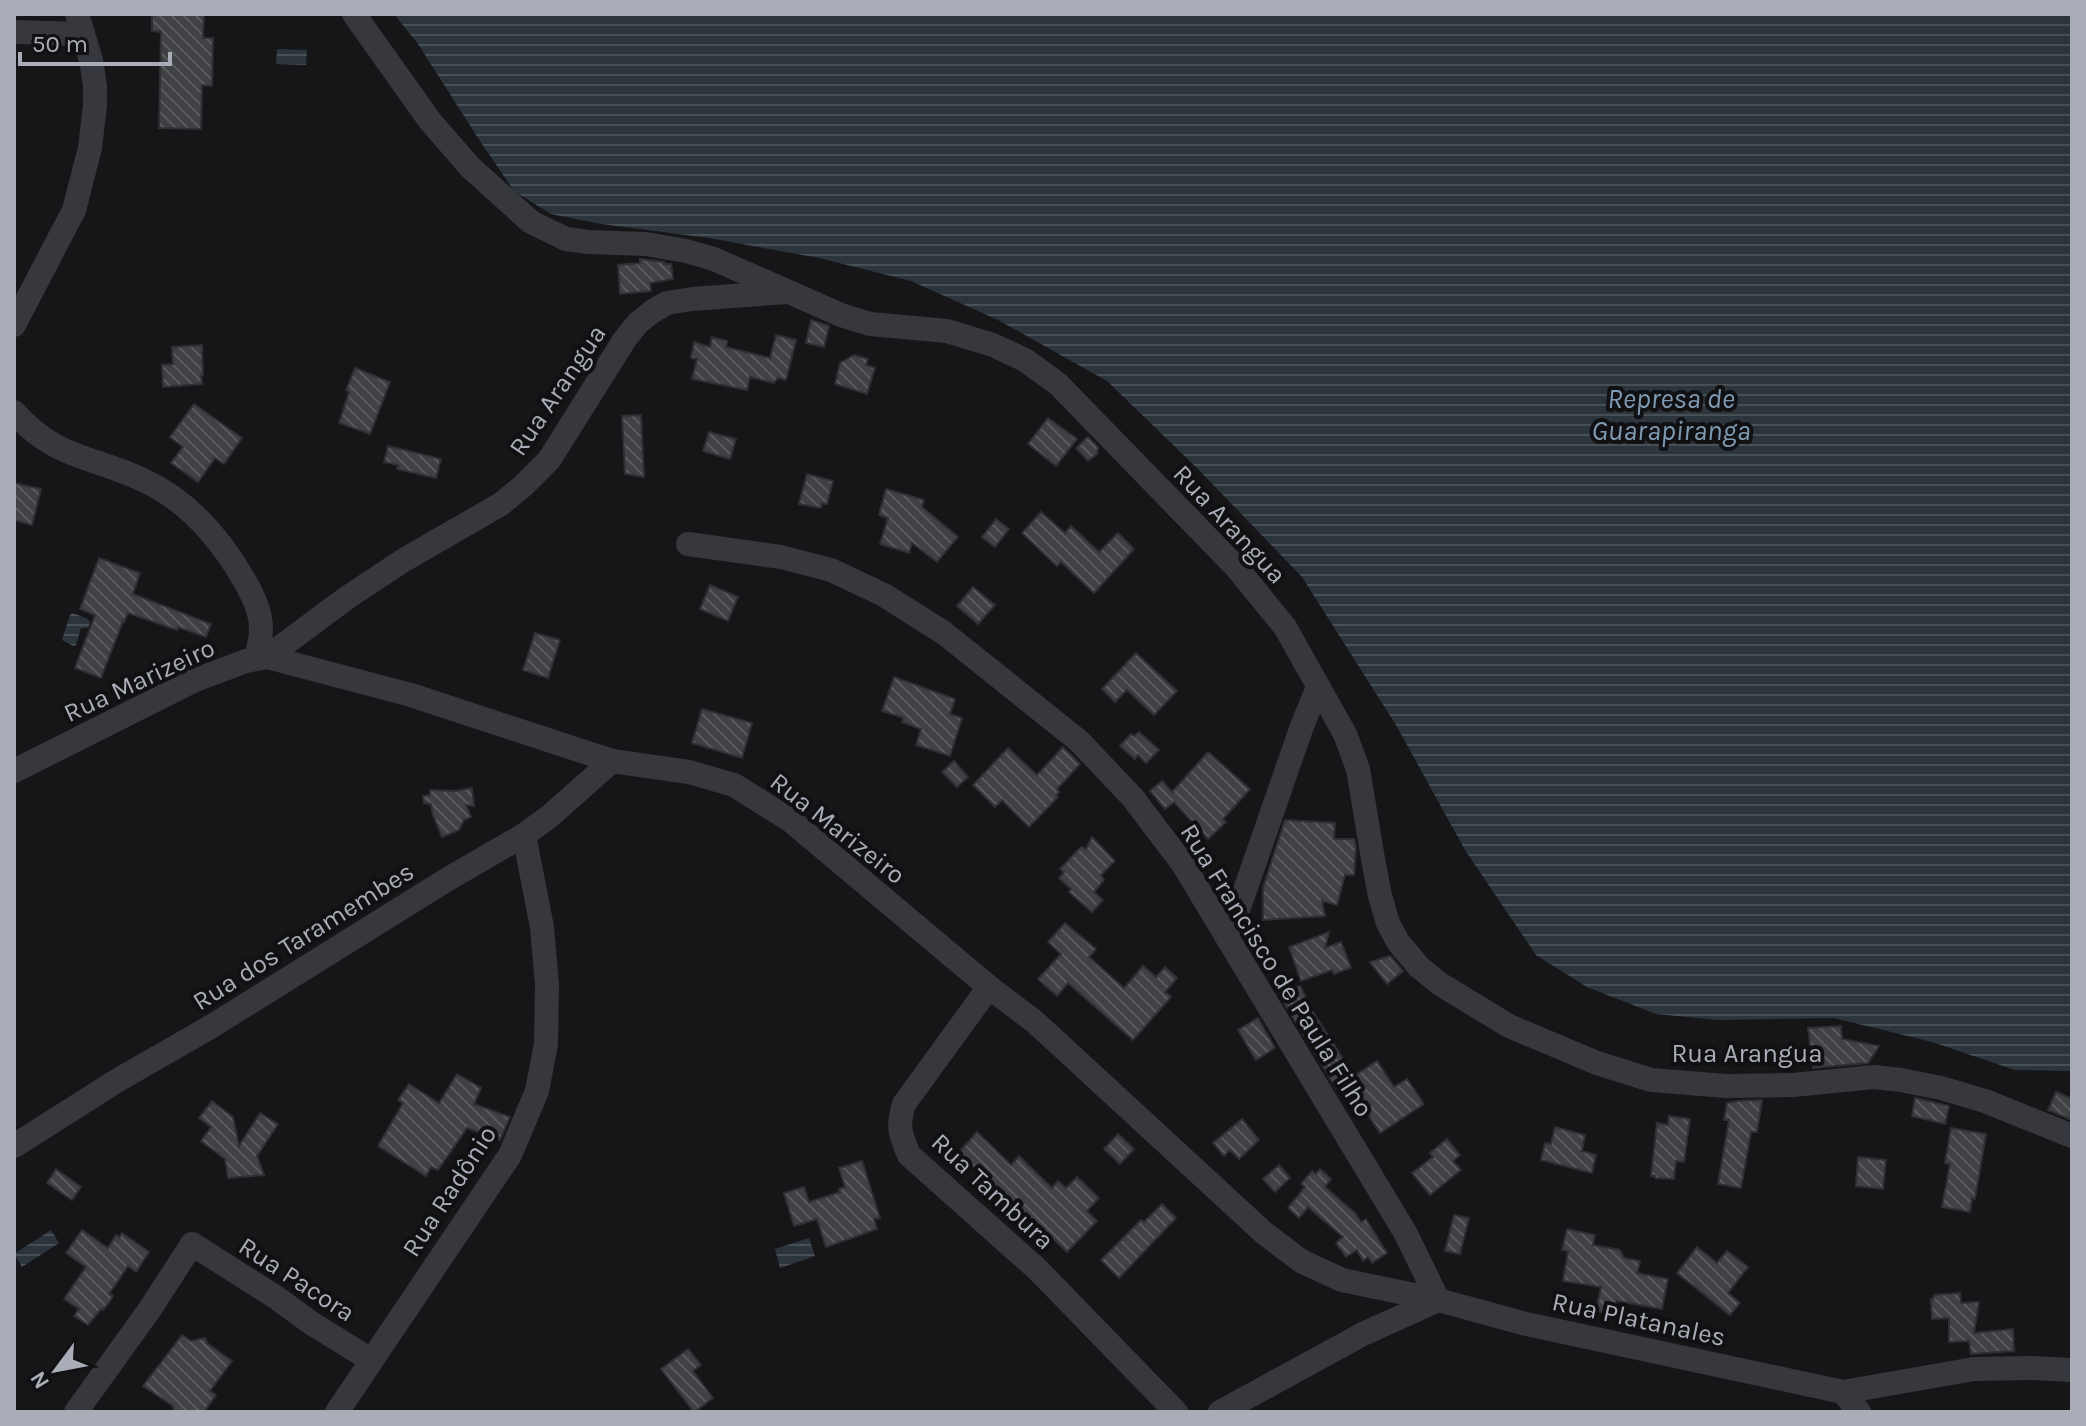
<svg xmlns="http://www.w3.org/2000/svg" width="2086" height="1426" viewBox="0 0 2086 1426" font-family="Karla,sans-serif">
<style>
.water{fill:url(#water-rules)}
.building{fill:url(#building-back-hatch);stroke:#303034;stroke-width:2}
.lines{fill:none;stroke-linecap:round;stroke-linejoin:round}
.minor{stroke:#37383d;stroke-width:24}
.labels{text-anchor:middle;stroke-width:8;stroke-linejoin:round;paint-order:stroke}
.street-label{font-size:26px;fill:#a8adb8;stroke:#111113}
.water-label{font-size:28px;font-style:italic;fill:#7f9bb3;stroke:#111113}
</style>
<defs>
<pattern id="water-rules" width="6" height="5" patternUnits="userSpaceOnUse" patternTransform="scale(2)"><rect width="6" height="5" fill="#2c353c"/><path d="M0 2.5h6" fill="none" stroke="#485056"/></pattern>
<pattern id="building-back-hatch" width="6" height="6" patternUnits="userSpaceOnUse" patternTransform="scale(2)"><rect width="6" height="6" fill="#404145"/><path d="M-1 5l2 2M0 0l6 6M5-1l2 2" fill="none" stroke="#595a5e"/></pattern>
</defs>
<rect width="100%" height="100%" fill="#161618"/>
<g class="water">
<polygon points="394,14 2072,14 2072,1071 2015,1070 1932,1042 1834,1018 1718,1020 1656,1014 1587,987 1536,955 1465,850 1396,725 1302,577 1198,469 1107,381 998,320 911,281 819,258 709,238 601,224 551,214 514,191 478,138 418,44"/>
<polygon points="277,49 307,50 306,65 276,64"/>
<polygon points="73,613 88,619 90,622 88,628 81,628 76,645 73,646 62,640 70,615"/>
<polygon points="51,1230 59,1243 22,1267 14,1254"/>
<polygon points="809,1238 815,1256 780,1268 775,1249"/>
</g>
<g class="building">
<polygon points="152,14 204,14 203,38 213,38 212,86 202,85 201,129 159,128 161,32 152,31"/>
<polygon points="640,259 664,262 664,264 671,264 673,279 650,283 651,291 620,294 618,265 640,263"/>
<polygon points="811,320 829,326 824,347 806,343"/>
<polygon points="776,335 796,340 786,380 778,378 774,383 750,377 747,390 692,379 697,359 691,358 694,342 710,347 712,337 727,341 726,347 770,358"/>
<polygon points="202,345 203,375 201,376 202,384 163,387 162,365 173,364 172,347"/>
<polygon points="854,355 868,359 866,365 875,368 867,394 835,384 840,363"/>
<polygon points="355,368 390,382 370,434 339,423 349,392 346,390"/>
<polygon points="194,404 242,438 224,464 215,458 198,482 171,463 183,447 170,437"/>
<polygon points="641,415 644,477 625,474 622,416"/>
<polygon points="1048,418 1077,439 1056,466 1028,444"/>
<polygon points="709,432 736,439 730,459 703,451"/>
<polygon points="1088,437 1098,447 1097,454 1088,461 1076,448"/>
<polygon points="388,446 441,459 436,478 397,469 398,465 384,462"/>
<polygon points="807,474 833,481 827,504 822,503 821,508 799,504"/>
<polygon points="14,483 41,489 32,525 14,520"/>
<polygon points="886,489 924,500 922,507 958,537 937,562 912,543 909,553 880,544 888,518 879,515"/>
<polygon points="1041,512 1065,533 1071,526 1099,552 1118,533 1134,549 1094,593 1061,562 1057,566 1022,533"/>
<polygon points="996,519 1009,529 995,547 982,537"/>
<polygon points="99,558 140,573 133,594 211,624 206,637 178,627 177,630 128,613 124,622 123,621 101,678 75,668 95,615 80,609"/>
<polygon points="710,585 738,597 728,621 700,609"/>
<polygon points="973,587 995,605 978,624 957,606"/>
<polygon points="535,633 560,640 548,678 523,670"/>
<polygon points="1136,653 1177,691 1154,715 1127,690 1115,702 1102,689"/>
<polygon points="894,677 955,699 950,714 962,718 950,756 916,745 921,729 902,722 904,718 882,711"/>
<polygon points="702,709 752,723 742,758 692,743"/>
<polygon points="1139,732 1159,750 1146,763 1138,755 1135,759 1120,746 1131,734 1134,736"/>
<polygon points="1063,747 1080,764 1057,789 1059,792 1056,795 1058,797 1029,827 1002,800 995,807 973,785 1008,748 1037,775"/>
<polygon points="1208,752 1250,789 1223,819 1226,822 1208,839 1174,802 1165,809 1150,791 1162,781 1172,792"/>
<polygon points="954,761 968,777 957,787 942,772"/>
<polygon points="472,788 474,806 466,805 471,817 464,820 459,830 442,837 433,815 431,804 424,803 423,796 430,795 430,790 456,791"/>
<polygon points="1285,820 1335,823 1334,839 1354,839 1356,847 1354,875 1345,875 1337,905 1322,901 1325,916 1263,920 1263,888"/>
<polygon points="1092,837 1115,861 1101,875 1104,880 1094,892 1103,900 1092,912 1069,892 1071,889 1059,878 1064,872 1060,869 1081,847 1086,849"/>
<polygon points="1065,923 1096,949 1089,957 1124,988 1143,966 1156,977 1165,967 1177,978 1165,992 1171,997 1133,1040 1068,983 1057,996 1038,979 1061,954 1048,942"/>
<polygon points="1329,932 1325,948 1341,942 1351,968 1334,974 1332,970 1301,981 1289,947"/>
<polygon points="1390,956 1403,971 1387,984 1370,962"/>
<polygon points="1300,986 1309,1003 1308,1004 1354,1076 1377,1061 1394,1087 1407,1079 1424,1104 1380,1133 1346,1081 1336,1088 1278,993"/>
<polygon points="1258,1018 1275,1048 1256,1060 1238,1030"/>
<polygon points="1841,1026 1842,1039 1879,1046 1868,1063 1813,1068 1808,1028"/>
<polygon points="457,1074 481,1088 474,1104 510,1117 500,1140 467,1128 438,1170 431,1167 426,1176 378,1146 403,1103 398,1100 409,1084 439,1103"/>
<polygon points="2056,1092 2072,1099 2072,1120 2048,1110"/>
<polygon points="1915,1098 1949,1106 1945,1124 1912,1116"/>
<polygon points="1762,1100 1757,1132 1751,1132 1741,1188 1718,1184 1729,1120 1724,1120 1727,1103 1738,1101"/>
<polygon points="212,1101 233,1117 239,1146 260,1113 278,1124 257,1156 264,1175 228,1178 225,1159 201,1141 211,1127 199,1118"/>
<polygon points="1669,1116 1690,1119 1684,1162 1676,1161 1674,1179 1655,1178 1655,1176 1651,1176 1657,1123 1668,1125"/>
<polygon points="1242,1119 1259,1140 1239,1159 1230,1150 1224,1156 1213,1143"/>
<polygon points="1555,1127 1585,1135 1582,1151 1596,1155 1592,1173 1541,1160 1545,1143 1551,1144"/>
<polygon points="1951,1128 1986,1134 1975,1199 1972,1198 1970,1212 1942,1207 1950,1164 1945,1163"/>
<polygon points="977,1132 1011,1165 1019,1156 1052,1188 1058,1181 1066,1188 1077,1177 1099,1198 1087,1211 1097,1221 1067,1252 1033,1219 1030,1222 1018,1212 959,1152"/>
<polygon points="1118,1134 1134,1149 1120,1164 1104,1149"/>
<polygon points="1447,1139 1460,1155 1453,1161 1461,1170 1430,1195 1412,1173 1433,1157 1430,1153"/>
<polygon points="1858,1157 1886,1160 1883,1189 1856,1186"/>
<polygon points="862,1161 880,1218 874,1219 877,1229 826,1247 817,1219 794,1226 784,1193 804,1187 809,1202 840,1192 839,1189 845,1187 839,1168"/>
<polygon points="1279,1165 1290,1178 1275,1192 1263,1179"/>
<polygon points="56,1169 81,1187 72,1200 47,1183"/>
<polygon points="1320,1169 1331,1179 1325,1187 1355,1213 1361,1222 1366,1219 1387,1253 1372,1263 1368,1257 1363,1261 1357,1250 1346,1257 1336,1243 1343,1237 1308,1207 1299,1218 1288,1208 1305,1187 1301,1184 1312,1171 1316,1174"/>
<polygon points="1162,1204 1176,1218 1119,1278 1101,1260 1141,1220 1144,1222"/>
<polygon points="1454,1215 1469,1218 1460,1254 1445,1251"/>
<polygon points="1567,1229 1595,1235 1593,1245 1620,1250 1624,1258 1640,1261 1637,1273 1668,1279 1662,1309 1617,1301 1614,1315 1596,1311 1601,1287 1563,1281 1568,1251 1562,1250"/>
<polygon points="82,1230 108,1248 116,1235 119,1238 122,1233 149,1252 136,1272 128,1266 109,1294 113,1296 109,1303 103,1310 101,1309 88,1325 74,1316 79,1309 64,1299 86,1267 66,1253"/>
<polygon points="1697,1247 1717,1263 1727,1251 1748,1267 1728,1293 1740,1303 1730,1315 1677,1273"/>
<polygon points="1960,1293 1961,1303 1979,1302 1974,1333 2013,1329 2014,1351 1971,1354 1969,1341 1949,1342 1949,1318 1932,1319 1931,1299 1934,1298 1934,1295"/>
<polygon points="182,1335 191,1341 205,1338 207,1343 232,1361 210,1391 216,1395 204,1412 174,1412 173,1406 143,1386"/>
<polygon points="688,1349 701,1365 693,1371 713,1398 694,1412 661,1369"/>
</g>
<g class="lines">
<g class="minor">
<polyline points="354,14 430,121 470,167 531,222 566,239 588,242 646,244 686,251 714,259 841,315 870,324 947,331 993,345 1025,360 1058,384 1236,567 1285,627 1345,734 1358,769 1373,859 1380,896 1388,923 1398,942 1419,967 1440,984 1509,1026 1597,1063 1651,1080 1726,1086 1793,1085 1874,1077 1901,1080 1941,1088 1985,1101 2072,1136"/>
<polyline points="14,32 83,34"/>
<polyline points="14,325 74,210 90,148 95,105 95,86 91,60 77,14"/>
<path d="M14,412c41,47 78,44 129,68 44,20 76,57 100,98 17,29 24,48 12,81"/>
<polyline points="688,544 781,557 831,570 884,595 944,633 1079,741 1133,798 1183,864 1406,1234 1438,1300"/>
<polyline points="267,657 348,597 404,560 501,504 523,486 549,460 625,339 638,323 653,311 667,303 692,299 787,292"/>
<polyline points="14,771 195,680 246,661 267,657 411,695 612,761 689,772 734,785 790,820 989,987 1035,1022 1263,1232 1301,1261 1342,1280 1438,1300 1526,1324 1843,1392 1974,1369 2032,1368 2072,1370"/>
<polyline points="1228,939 1302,726 1318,687"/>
<path d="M989,987l-85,117c-7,23 -4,30 5,51l128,114 139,143"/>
<polyline points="14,1146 118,1080 212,1026 448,879 524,835 550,816 612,761"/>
<polyline points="1843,1392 1859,1412"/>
<polyline points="76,1412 150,1309 192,1244 277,1298 311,1323 371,1360"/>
<polyline points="337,1412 510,1155 537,1091 546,1044 547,985 542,927 524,835"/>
<polyline points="1220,1412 1363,1334 1438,1300"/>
</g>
</g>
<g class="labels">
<g class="street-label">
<text transform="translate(557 390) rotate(-56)" y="9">Rua Arangua</text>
<text transform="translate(1230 524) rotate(47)" y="9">Rua Arangua</text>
<text transform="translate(139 680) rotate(-25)" y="9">Rua Marizeiro</text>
<text transform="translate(838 828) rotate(38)" y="9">Rua Marizeiro</text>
<text transform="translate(303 936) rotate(-32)" y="9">Rua dos Taramembes</text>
<text transform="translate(1277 970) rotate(58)" y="9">Rua Francisco de Paula Filho</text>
<text x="1747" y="1062">Rua Arangua</text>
<text transform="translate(449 1191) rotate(-57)" y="9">Rua Radônio</text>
<text transform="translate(993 1191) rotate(43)" y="9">Rua Tambura</text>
<text transform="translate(297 1279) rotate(33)" y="9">Rua Pacora</text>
<text transform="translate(1639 1319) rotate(12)" y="9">Rua Platanales</text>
</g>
<g class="water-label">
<text x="1671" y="408">Represa de<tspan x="1671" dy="32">Guarapiranga</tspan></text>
</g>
</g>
<rect width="2086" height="1426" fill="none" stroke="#a8adb8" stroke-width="32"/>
<g transform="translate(56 1370) rotate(238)" stroke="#111113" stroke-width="6" paint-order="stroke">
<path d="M0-6L14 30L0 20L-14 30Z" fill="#a8adb8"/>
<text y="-12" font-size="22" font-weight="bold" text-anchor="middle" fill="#a8adb8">N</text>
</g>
<path d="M20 52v12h150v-12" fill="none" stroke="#a8adb8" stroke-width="4"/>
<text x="32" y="52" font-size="24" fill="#a8adb8" stroke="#111113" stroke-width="6" paint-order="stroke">50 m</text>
</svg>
